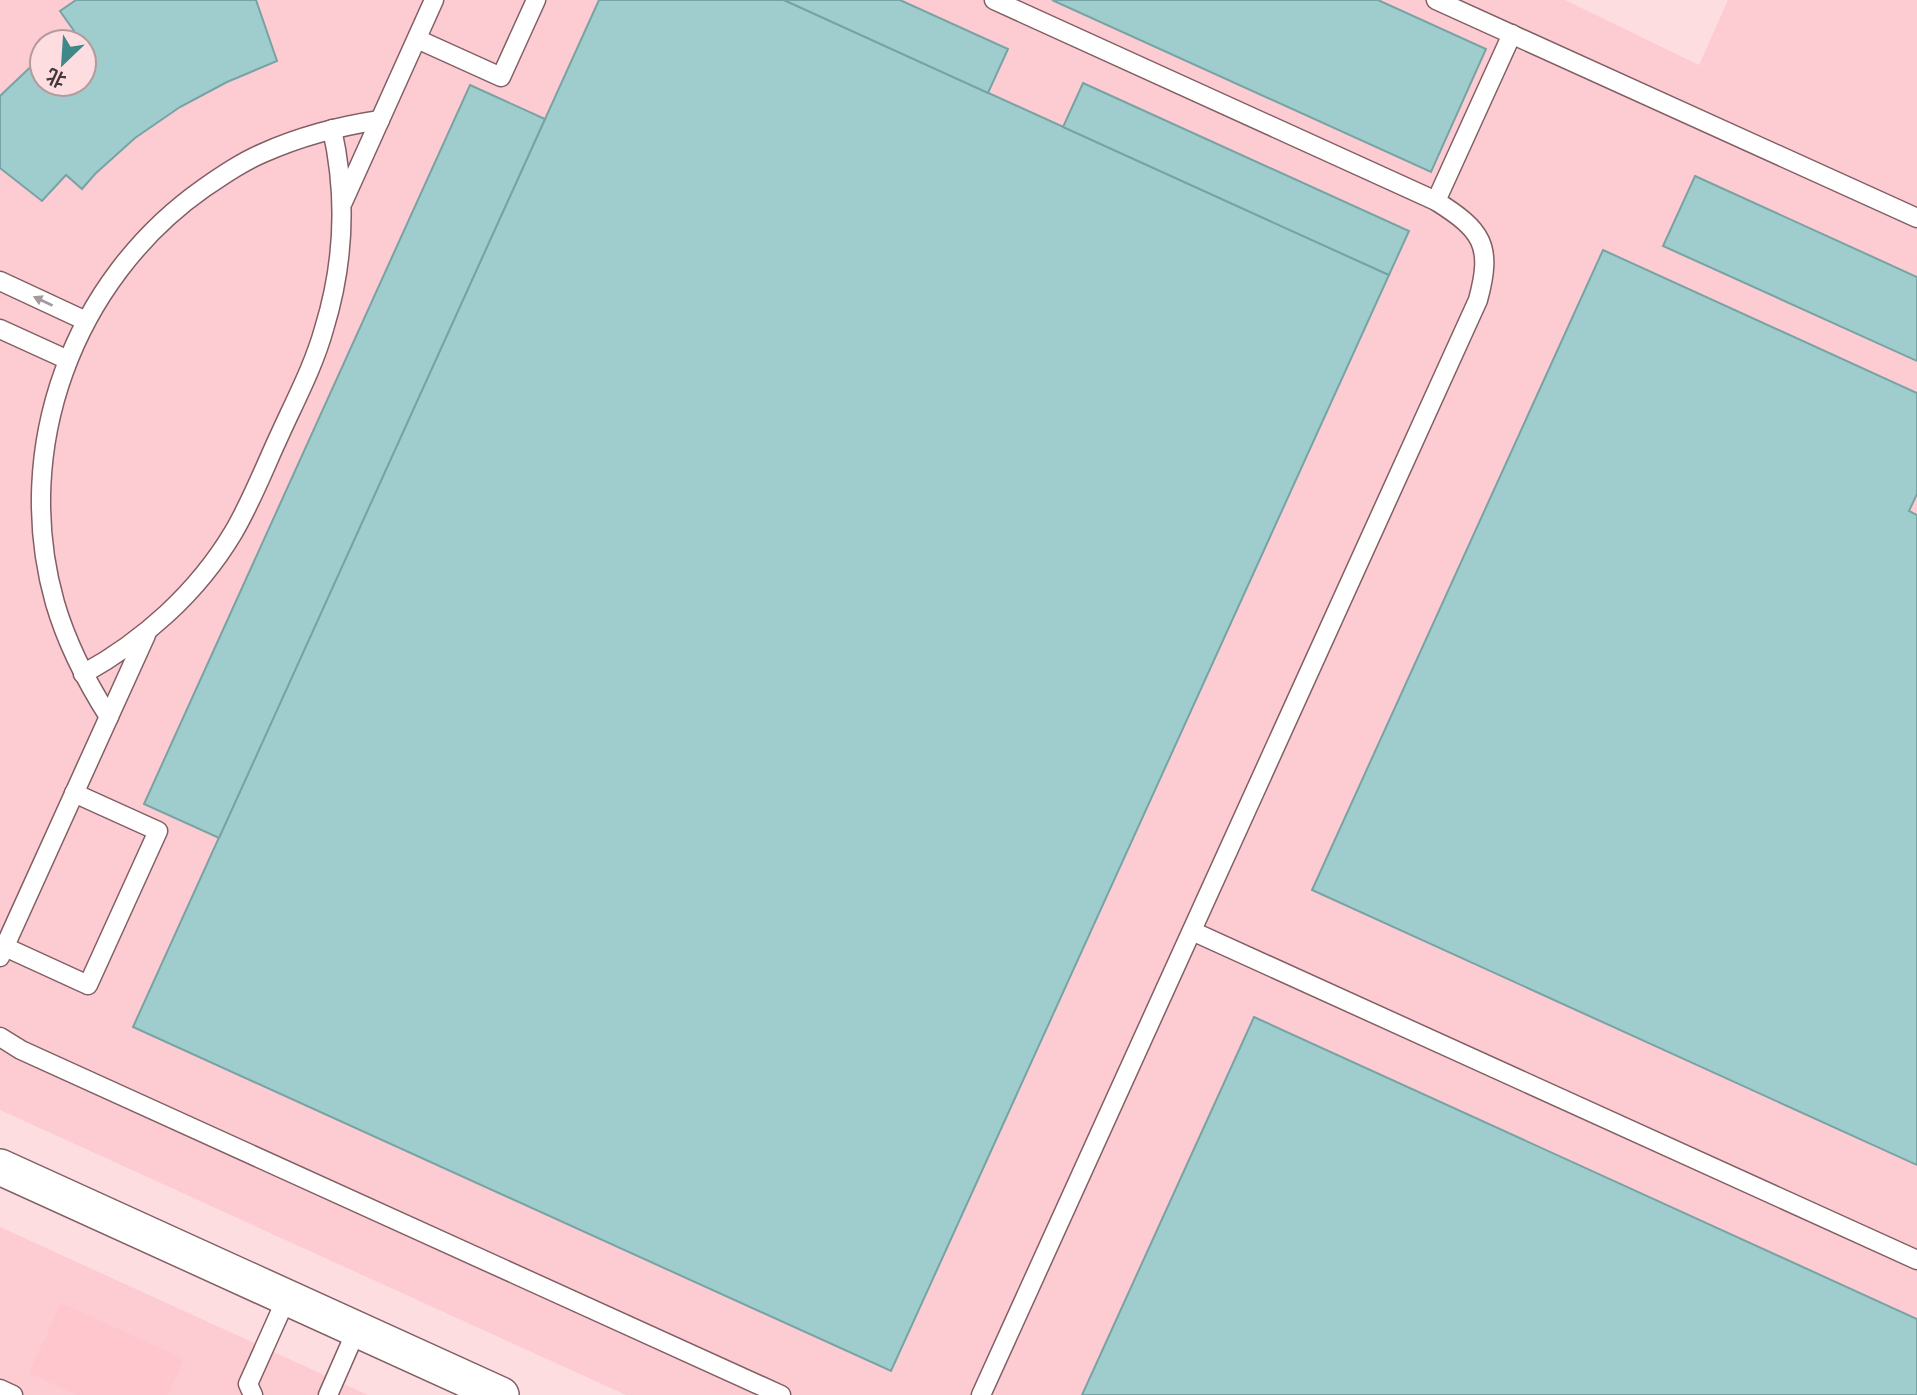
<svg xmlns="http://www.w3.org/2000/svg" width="1917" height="1395" viewBox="0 0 1917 1395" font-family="'Roboto Condensed','Noto Sans SC',sans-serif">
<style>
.built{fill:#fdccd3;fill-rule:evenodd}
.green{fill:#ffc6ce}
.building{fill:#9fcccc;stroke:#78a3a4;stroke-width:2}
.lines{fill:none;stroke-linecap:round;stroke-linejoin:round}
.lane-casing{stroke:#825f64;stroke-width:21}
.street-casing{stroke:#825f64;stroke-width:38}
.lane{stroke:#fff;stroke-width:18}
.street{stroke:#fff;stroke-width:35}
.oneway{fill:#a29a9c}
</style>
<rect width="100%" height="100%" fill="#fedde1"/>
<g class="built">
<path d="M0,0h1565l134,65 29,-65h189v1395h-1291l-626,-285zM42,42h42v42h-42z"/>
<polygon points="0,1227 368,1395 0,1395"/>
</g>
<polygon class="green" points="61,1303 184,1359 168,1395 77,1395 29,1373"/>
<g class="building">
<polygon points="76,0 256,0 277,61 227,82 180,107 135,138 95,174 82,189 66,175 42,201 0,168 0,96 42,56 42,84 84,84 84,42 58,42 74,31 60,11"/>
<polygon points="599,0 784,0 1389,275 891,1371 133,1027"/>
<polygon points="784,0 900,0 1008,49 988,93"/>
<polygon points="1052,0 1378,0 1486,49 1431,172"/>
<polygon points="1083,83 1409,231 1389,275 1063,127"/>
<polygon points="470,85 545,119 219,838 144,804"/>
<polygon points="1695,176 1917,277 1917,361 1663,246"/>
<polygon points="1603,250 1917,393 1917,494 1909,511 1917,515 1917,1165 1312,890"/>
<polygon points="1254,1017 1917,1319 1917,1395 1082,1395"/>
</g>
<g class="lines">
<defs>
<g id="lane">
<polyline points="1436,0 1917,218"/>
<polyline points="417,39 501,77 536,0"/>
<polyline points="1436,201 1512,34"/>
<polyline points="343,202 434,0"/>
<polyline points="0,281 86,321"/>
<polyline points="0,329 68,360"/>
<path d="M83,674c60,-33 114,-81 150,-141 19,-32 32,-67 48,-101 15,-33 33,-67 43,-103 20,-65 23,-133 8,-200"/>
<path d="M109,717c-23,-36 -42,-73 -54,-114 -44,-155 18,-323 149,-415 19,-13 38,-26 59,-35 38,-17 77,-27 117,-33"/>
<polyline points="1192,931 1917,1260"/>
<polyline points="5,947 88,985 158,831 74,793"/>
<polyline points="0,957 146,635"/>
<polyline points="0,1037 21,1050 781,1395"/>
<polyline points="0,1389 13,1395"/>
<polyline points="253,1395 248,1384 287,1297"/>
<polyline points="328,1395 357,1329"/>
<path d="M981,1395l497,-1095c15,-55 4,-70 -42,-99l-442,-201"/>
</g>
<polyline id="street" points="0,1167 501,1395"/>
</defs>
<use href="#lane" class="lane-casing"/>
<use href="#street" class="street-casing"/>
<use href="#lane" class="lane"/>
<use href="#street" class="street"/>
</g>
<defs><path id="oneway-solid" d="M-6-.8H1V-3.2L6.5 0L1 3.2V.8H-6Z" transform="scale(1.75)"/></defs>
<use class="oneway" href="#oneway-solid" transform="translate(43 301) rotate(-155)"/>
<g transform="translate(63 63) rotate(205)"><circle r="33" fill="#fedde1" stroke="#b49a9d" stroke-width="2"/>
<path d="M0-5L12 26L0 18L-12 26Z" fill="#3f8889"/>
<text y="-10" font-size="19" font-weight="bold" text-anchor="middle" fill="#463638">北</text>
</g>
</svg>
